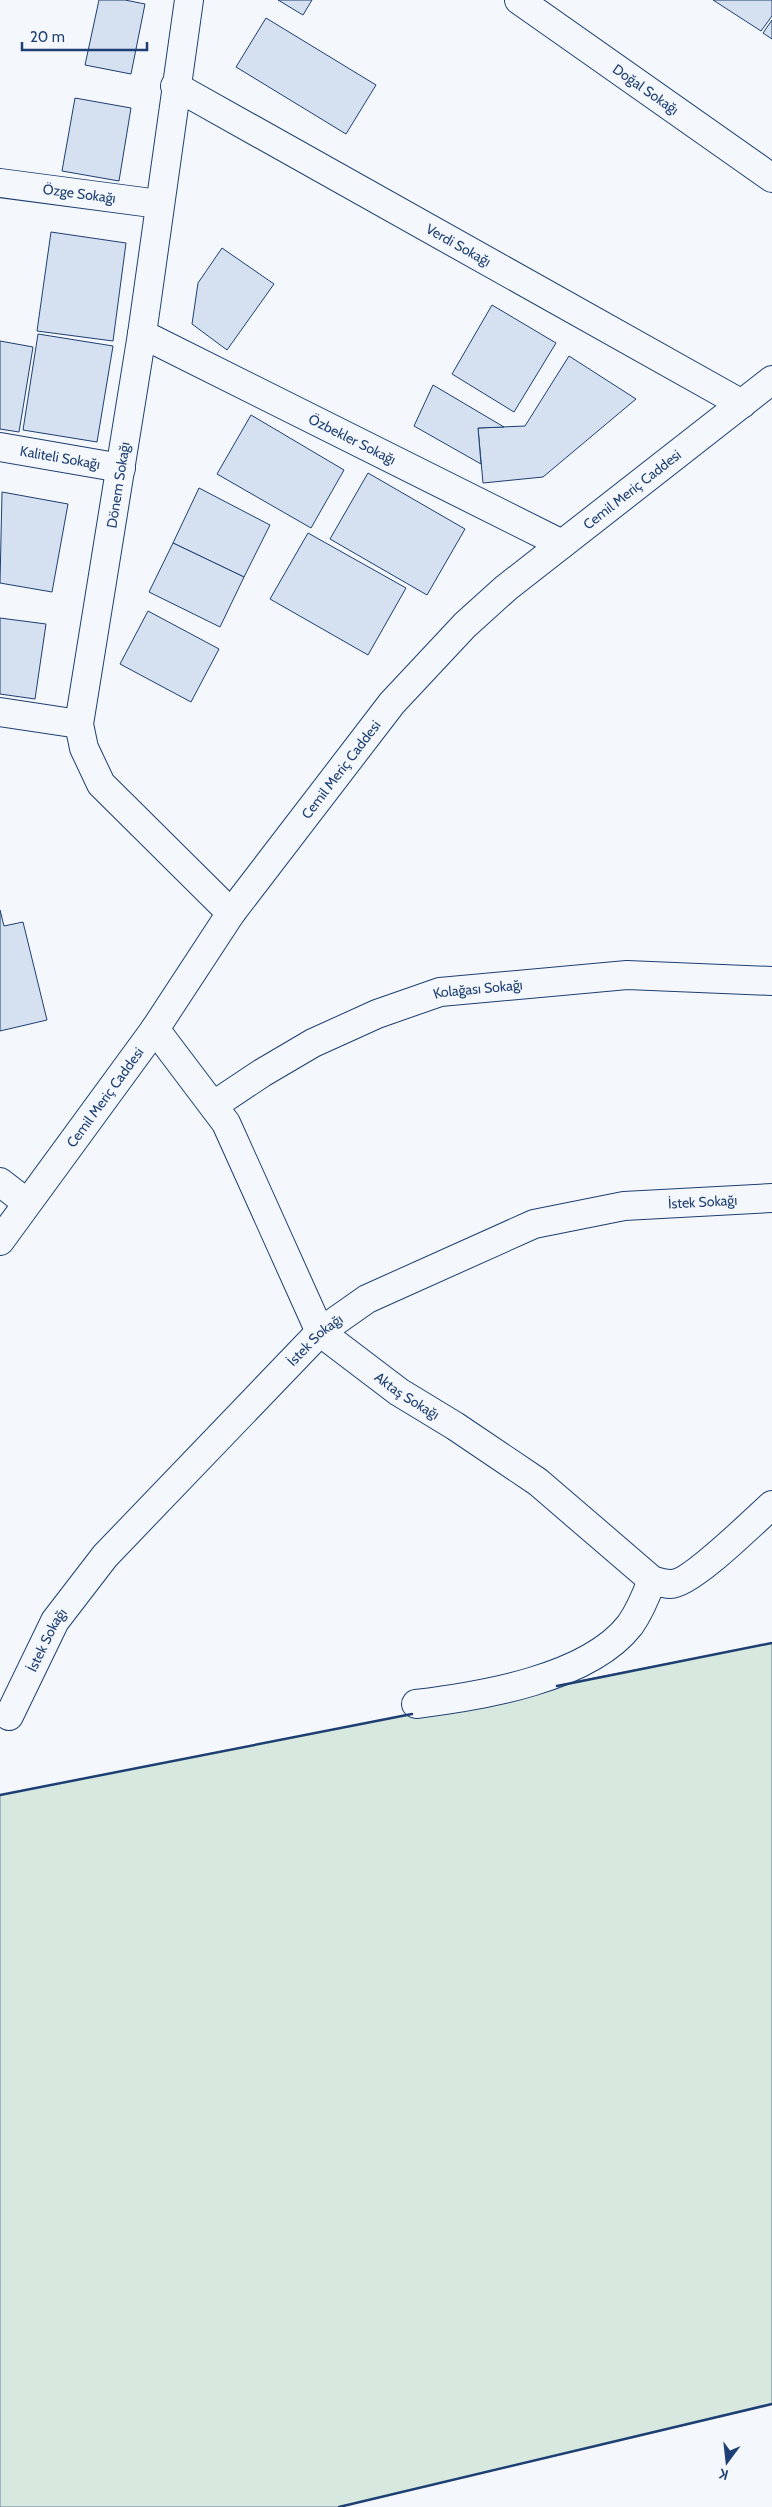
<svg xmlns="http://www.w3.org/2000/svg" width="772" height="2507" viewBox="0 0 772 2507" font-family="Cabin,sans-serif">
<style>
.green{fill:#d7e8df;stroke:#687fa3}
.building{fill:#d5e0f0;stroke:#1d3f73}
.lines{fill:none;stroke-linecap:round;stroke-linejoin:round}
.minor-casing{stroke:#1d3f73;stroke-width:30}
.major-casing{stroke:#1d3f73;stroke-width:30}
.minor{stroke:#f4f7fb;stroke-width:28}
.major{stroke:#f4f7fb;stroke-width:28}
.wall{stroke:#1d3f73;stroke-width:2.5}
.labels{text-anchor:middle;stroke-width:4;stroke-linejoin:round;paint-order:stroke}
.street-label{font-size:14px;fill:#1d3f73;stroke:#f4f7fb}
</style>
<rect width="100%" height="100%" fill="#f4f7fb"/>
<polygon class="green" points="772,1643 772,2404 339,2507 0,2507 0,1795"/>
<g class="building">
<polygon points="99,0 125,0 145,4 131,74 85,65"/>
<polygon points="278,0 312,0 303,15"/>
<polygon points="713,0 772,0 772,16 761,31"/>
<polygon points="266,18 376,85 346,134 236,67"/>
<polygon points="772,20 772,39 763,33"/>
<polygon points="75,98 131,108 119,181 62,171"/>
<polygon points="51,232 126,243 113,341 37,331"/>
<polygon points="222,248 274,284 227,350 192,324 198,283"/>
<polygon points="492,305 556,343 514,412 452,374"/>
<polygon points="38,334 113,346 97,442 23,430"/>
<polygon points="0,341 33,347 19,432 0,429"/>
<polygon points="569,356 636,399 543,477 483,483 478,428 525,426"/>
<polygon points="433,385 504,427 478,428 481,464 414,426"/>
<polygon points="251,415 344,470 311,528 217,474"/>
<polygon points="368,473 465,529 427,595 330,539"/>
<polygon points="199,488 270,525 244,577 173,543"/>
<polygon points="2,492 68,504 52,592 0,583"/>
<polygon points="308,533 406,588 368,655 270,599"/>
<polygon points="173,543 244,577 220,627 149,592"/>
<polygon points="148,611 219,649 191,702 120,664"/>
<polygon points="0,618 46,624 35,699 0,694"/>
<polygon points="0,910 4,926 23,922 47,1020 0,1031"/>
</g>
<g class="lines">
<defs>
<g id="minor">
<polyline points="189,0 142,334 79,724 84,748 101,784 231,913"/>
<path id="s1" d="M519,0l253,178"/>
<path id="s2" d="M175,86l567,318"/>
<path id="s3" d="M0,183l159,21"/>
<path id="s4" d="M142,334l420,210"/>
<path id="s5" d="M0,447l121,21"/>
<polyline points="0,712 79,724"/>
<path id="s6" d="M155,1029l71,94 94,209 79,60 56,34 83,56 114,98c6,2 13,4 19,4 20,0 84,-64 101,-79"/>
<path id="s7" d="M214,1105l48,-32 51,-30 64,-29 63,-22 187,-17 145,6"/>
<polyline points="0,1182 27,1203"/>
<path d="M416,1704c65,-8 172,-25 214,-79 10,-14 16,-29 22,-45"/>
<path id="s8" d="M9,1716l46,-95 50,-65 215,-224 47,-33 167,-75 90,-18 148,-8"/>
</g>
<g id="major">
<path id="s9" d="M0,1241l155,-212 76,-116 161,-210 73,-78 41,-37 266,-208"/>
</g>
</defs>
<use href="#minor" class="minor-casing"/>
<use href="#major" class="major-casing"/>
<use href="#minor" class="minor"/>
<use href="#major" class="major"/>
<g class="wall">
<polyline points="557,1686 772,1643"/>
<polyline points="0,1795 412,1714"/>
<polyline points="339,2507 772,2404"/>
</g>
</g>
<g class="labels">
<g class="street-label">
<text dy="5" stroke="none"><textPath href="#s1" startOffset="155">Doğal Sokağı</textPath></text>
<text dy="5" stroke="none"><textPath href="#s3" startOffset="80">Özge Sokağı</textPath></text>
<text dy="5" stroke="none"><textPath href="#s2" startOffset="325">Verdi Sokağı</textPath></text>
<text dy="5" stroke="none"><textPath href="#s4" startOffset="235">Özbekler Sokağı</textPath></text>
<text dy="5" stroke="none"><textPath href="#s5" startOffset="61">Kaliteli Sokağı</textPath></text>
<text transform="translate(118 485) rotate(-81)" y="5">Dönem Sokağı</text>
<text dy="5" stroke="none"><textPath href="#s9" startOffset="988">Cemil Meriç Caddesi</textPath></text>
<text dy="5" stroke="none"><textPath href="#s9" startOffset="582">Cemil Meriç Caddesi</textPath></text>
<text dy="5" stroke="none"><textPath href="#s7" startOffset="292">Kolağası Sokağı</textPath></text>
<text dy="5" stroke="none"><textPath href="#s9" startOffset="178">Cemil Meriç Caddesi</textPath></text>
<text dy="5" stroke="none"><textPath href="#s8" startOffset="909">İstek Sokağı</textPath></text>
<text dy="5" stroke="none"><textPath href="#s8" startOffset="489">İstek Sokağı</textPath></text>
<text dy="5" stroke="none"><textPath href="#s6" startOffset="455">Aktaş Sokağı</textPath></text>
<text dy="5" stroke="none"><textPath href="#s8" startOffset="85">İstek Sokağı</textPath></text>
</g>
</g>
<g transform="translate(727 2462) rotate(195)" stroke="#f4f7fb" stroke-width="4" paint-order="stroke">
<path d="M0-4L9 19L0 12L-9 19Z" fill="#1d3f73"/>
<text y="-8" font-size="14" font-weight="bold" text-anchor="middle" fill="#1d3f73">K</text>
</g>
<path d="M22 42v8h125v-8" fill="none" stroke="#1d3f73" stroke-width="2.5"/>
<text x="30" y="42" font-size="15" fill="#1d3f73" stroke="#f4f7fb" stroke-width="4" paint-order="stroke">20 m</text>
</svg>
